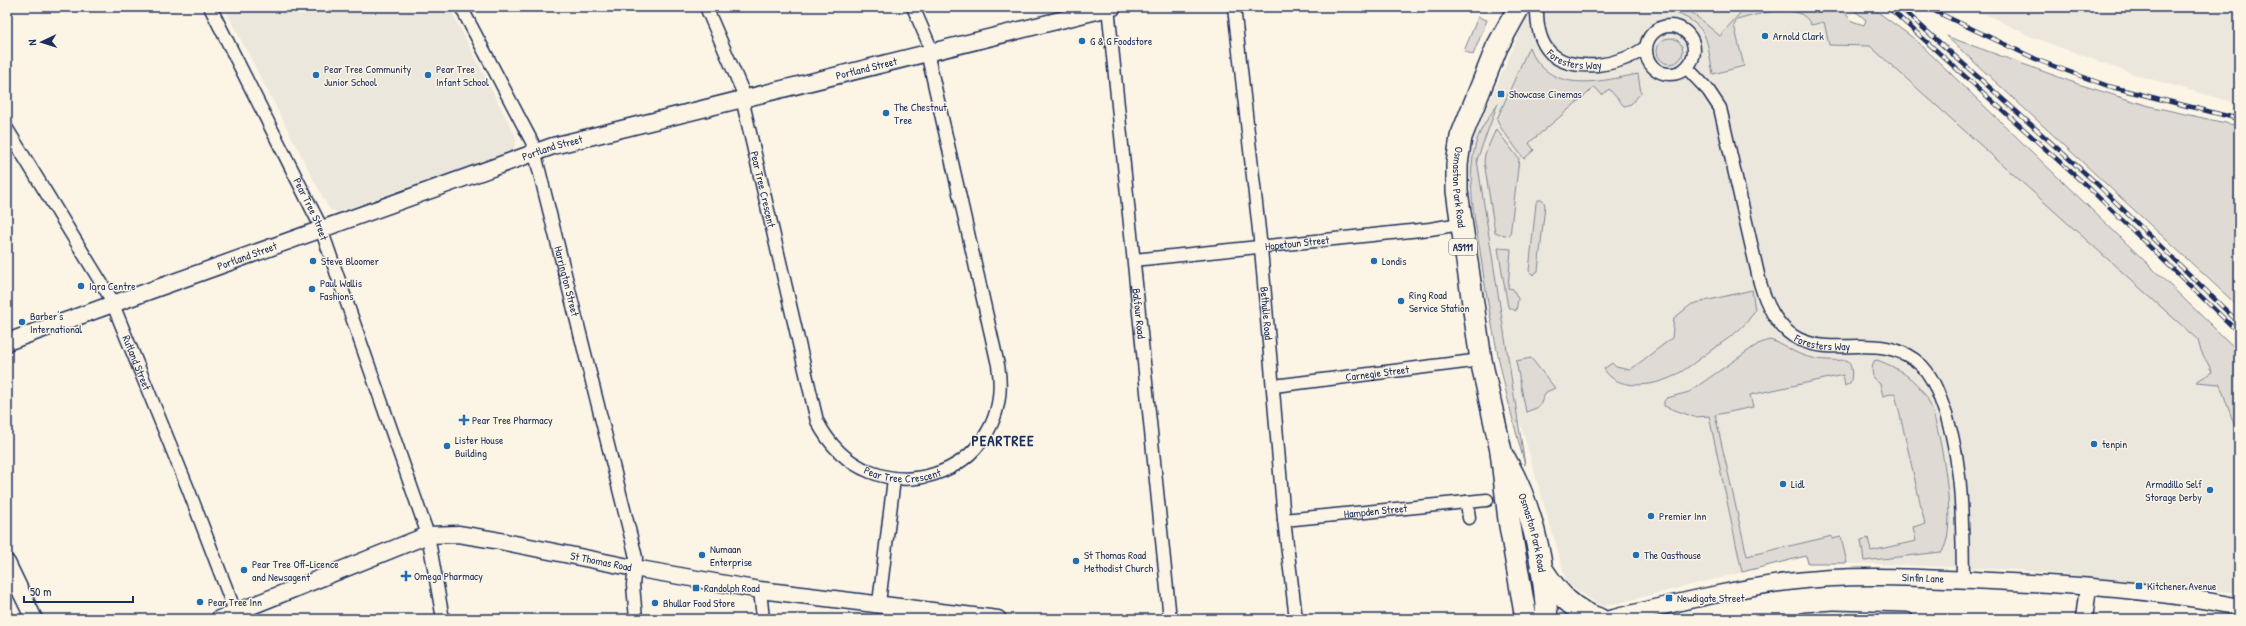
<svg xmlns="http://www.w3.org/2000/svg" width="2246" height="626" viewBox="0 0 2246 626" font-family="'Patrick Hand',sans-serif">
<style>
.built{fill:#ece7dc}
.green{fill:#dfdbd4;stroke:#7d8599}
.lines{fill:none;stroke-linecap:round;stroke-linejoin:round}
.street-casing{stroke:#1b2f5e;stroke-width:15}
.secondary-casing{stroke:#1b2f5e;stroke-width:19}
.highway-casing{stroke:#1b2f5e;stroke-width:24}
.street{stroke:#fcf5e5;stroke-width:12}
.secondary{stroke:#fcf5e5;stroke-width:16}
.highway{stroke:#fcf5e5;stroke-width:21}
.rail-casing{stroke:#1b2f5e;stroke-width:4.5}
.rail{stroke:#fcf5e5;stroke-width:3;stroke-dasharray:9;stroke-linecap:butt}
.poi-dot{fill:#1f6fb2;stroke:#fcf5e5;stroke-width:1.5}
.labels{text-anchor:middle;stroke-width:3;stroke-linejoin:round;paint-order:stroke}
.shield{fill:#fcf5e5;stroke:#5e6a86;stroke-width:1}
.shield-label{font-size:10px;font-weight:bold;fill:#1b2f5e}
.poi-label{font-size:11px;fill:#1b2f5e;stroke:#fcf5e5;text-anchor:start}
.street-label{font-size:11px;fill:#1b2f5e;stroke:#fcf5e5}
.district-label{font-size:15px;font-weight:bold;letter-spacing:1px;fill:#1b2f5e;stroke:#fcf5e5}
</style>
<rect width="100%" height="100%" fill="#fcf5e5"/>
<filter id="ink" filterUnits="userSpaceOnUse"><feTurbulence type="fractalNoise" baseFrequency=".025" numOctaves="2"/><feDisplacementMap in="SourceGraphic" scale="8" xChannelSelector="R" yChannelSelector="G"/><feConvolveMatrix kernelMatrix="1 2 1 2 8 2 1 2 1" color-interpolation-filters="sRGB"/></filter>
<g filter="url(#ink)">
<g class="built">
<polygon points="224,7 449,7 517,139 513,150 338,212 329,209"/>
<polygon points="1531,7 1827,7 2239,373 2239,593 2021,570 1878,564 1808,563 1805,557 1602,607 1567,583 1487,310 1473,213 1469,171 1470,146"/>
<polygon points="1971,7 2239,7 2239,104 2136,75 2032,37"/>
</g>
<g class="green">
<path d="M1674,7h11l35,29 21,-24 -6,-5h105l12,14 12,4 2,-5 -16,-13h21l45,33 323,312v79l-2,2 -17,-49 -24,-2 16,-10c-6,-14 -11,-17 -14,-32l-328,-294 -41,-1 -5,-23 -13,3c-11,-25 -52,-11 -74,-5l-3,5 10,41 -31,8c-7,-34 -3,-47 -37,-61z"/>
<polygon points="1478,17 1487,20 1473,55 1464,51"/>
<polygon points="1946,36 2075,83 2149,106 2239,126 2239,307"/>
<circle cx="1670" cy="51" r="13"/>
<path d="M1529,47c20,48 68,35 109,27l3,19 -10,11 -7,2 -15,-17 -7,6 -7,-8 -66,56 5,7 -10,9 -23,-31 -4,-9z"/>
<path d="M1498,103l-21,57 48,305c-20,-70 -35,-141 -45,-214 -6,-36 -14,-72 -4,-108 4,-15 14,-27 22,-40z"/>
<polygon points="1496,129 1519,159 1510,236 1495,233 1484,161 1485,154"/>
<polygon points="1538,200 1543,200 1545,205 1538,271 1533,275 1529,271 1536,203"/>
<polygon points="1498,248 1511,249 1508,288 1513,289 1518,299 1516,311 1508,307"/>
<path d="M1752,290l3,20c-10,19 -28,29 -45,41 -11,8 -23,18 -36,25 -19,10 -57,16 -70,-7l8,-6 4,4 14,3 42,-32 2,-20 18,-14z"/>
<path d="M1769,340c10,2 17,7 26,12 16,8 34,9 52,8 5,5 6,16 3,23l-5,3 -2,-11 -93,20 3,12 -38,8 32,141 85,-20v3l9,-2 6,26h-39l-2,-7 -64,16 -33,-156 -15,1 -30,-11v-5l3,-3 22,-6 69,-48z"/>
<polygon points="1531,358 1555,388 1546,392 1539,407 1526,412 1516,361"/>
<path d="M1877,360c20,7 39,19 50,38 13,23 33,136 14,154l-77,9 -3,-21 7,-2 3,13 45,-10 -3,-14 12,-3 -30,-131 -12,3 -3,-12 -7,-6 -1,-10 2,-7z"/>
</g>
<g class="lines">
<defs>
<g id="street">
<path id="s1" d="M210,7l109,216 109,312 15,84"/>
<path id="s2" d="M461,7l71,135 102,407 2,9 -3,27 3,34"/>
<path id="s3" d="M706,7l36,83 2,17 73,314c53,104 200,56 181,-56l-69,-304v-17l-16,-37"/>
<path id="s4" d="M1108,7l62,612"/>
<path id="s5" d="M1234,7l27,241 23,272 12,99"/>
<path id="s6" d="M1537,7c-1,42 17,61 60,58 18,-2 34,-7 48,-17"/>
<circle cx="1670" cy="50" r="24"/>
<path id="s7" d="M1687,68l21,22 12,18 40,175c32,109 110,32 162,83 9,9 14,21 18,32 24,58 22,120 23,182"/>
<path id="s8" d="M7,129l103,168 79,194 49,128"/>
<path id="s9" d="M1134,260l296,-31 30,-5"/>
<path id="s10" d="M1274,386l207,-26"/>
<polyline points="1467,502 1469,518"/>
<path id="s11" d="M1284,520l203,-20"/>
<polyline points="760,590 763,619"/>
<polyline points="879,603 894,479"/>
<polyline points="1804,619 1834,617 1907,619"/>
</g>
<g id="secondary">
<path id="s12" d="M7,342l546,-196 560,-139"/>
<polyline points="7,563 34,619"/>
<path id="s13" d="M219,619l209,-84 30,-1 37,6 139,28 126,22 238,29"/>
<path id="s14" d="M1609,619c59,-14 118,-29 178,-37 68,-9 137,-4 204,-1 83,4 167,9 248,26"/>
<polyline points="2084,619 2088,587"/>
</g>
<g id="highway">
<path id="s15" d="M1519,7l-22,40 -36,90 -4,27v27l24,169 20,91 8,69 17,99"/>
<path id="s16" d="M1505,459c28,48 39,105 42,160"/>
<path d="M1544,572c15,23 29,38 55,47"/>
</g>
</defs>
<use href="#street" class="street-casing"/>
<use href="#secondary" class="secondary-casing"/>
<use href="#highway" class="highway-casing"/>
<use href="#street" class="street"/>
<use href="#secondary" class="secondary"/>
<use href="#highway" class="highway"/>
<defs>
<g id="rail">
<polyline points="1888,7 2090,189 2239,333"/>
<polyline points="1900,7 2096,183 2239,323"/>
<polyline points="1926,7 2040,61 2108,86 2239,119"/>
</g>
</defs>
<use href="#rail" class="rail-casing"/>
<use href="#rail" class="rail"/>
</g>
</g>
<g class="poi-dot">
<circle cx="1765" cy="36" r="4"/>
<circle cx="1082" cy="41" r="4"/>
<circle cx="316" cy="75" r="4"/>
<circle cx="428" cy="75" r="4"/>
<rect x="1497" y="90" width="8" height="8" rx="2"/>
<circle cx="886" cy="113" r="4"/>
<circle cx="313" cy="261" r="4"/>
<circle cx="1374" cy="261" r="4"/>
<circle cx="81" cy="286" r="4"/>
<circle cx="312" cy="289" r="4"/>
<circle cx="1401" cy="301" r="4"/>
<circle cx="22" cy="322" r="4"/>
<path d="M462 414h4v4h4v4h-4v4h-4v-4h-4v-4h4z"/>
<circle cx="2094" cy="444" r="4"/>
<circle cx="447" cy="446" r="4"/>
<circle cx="1783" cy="484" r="4"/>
<circle cx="2210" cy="490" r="4"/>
<circle cx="1651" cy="516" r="4"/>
<circle cx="702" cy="555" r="4"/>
<circle cx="1636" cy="555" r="4"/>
<circle cx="1076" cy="561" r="4"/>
<circle cx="244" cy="570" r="4"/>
<path d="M404 570h4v4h4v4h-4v4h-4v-4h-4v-4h4z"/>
<rect x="2135" y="582" width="8" height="8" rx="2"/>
<rect x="692" y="584" width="8" height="8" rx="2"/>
<rect x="1665" y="594" width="8" height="8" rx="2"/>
<circle cx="200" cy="602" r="4"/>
<circle cx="655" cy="603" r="4"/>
</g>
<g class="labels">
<rect class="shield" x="1449" y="239" width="28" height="16" rx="3"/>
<g class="shield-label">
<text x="1463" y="251">A5111</text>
</g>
<g class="poi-label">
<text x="1773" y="40">Arnold Clark</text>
<text x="1090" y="45">G &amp; G Foodstore</text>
<text x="324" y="73">Pear Tree Community<tspan x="324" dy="13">Junior School</tspan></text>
<text x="436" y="73">Pear Tree<tspan x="436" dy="13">Infant School</tspan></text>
<text x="1509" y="98">Showcase Cinemas</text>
<text x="894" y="111">The Chestnut<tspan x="894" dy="13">Tree</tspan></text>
<text x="321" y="265">Steve Bloomer</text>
<text x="1382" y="265">Londis</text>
<text x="320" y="287">Paul Wallis<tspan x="320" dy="13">Fashions</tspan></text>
<text x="89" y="290">Iqra Centre</text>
<text x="1409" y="299">Ring Road<tspan x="1409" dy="13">Service Station</tspan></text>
<text x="30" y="320">Barber's<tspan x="30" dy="13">International</tspan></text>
<text x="472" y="424">Pear Tree Pharmacy</text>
<text x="455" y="444">Lister House<tspan x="455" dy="13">Building</tspan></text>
<text x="2102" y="448">tenpin</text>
<text x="1791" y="488">Lidl</text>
<text x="2202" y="488" text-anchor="end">Armadillo Self<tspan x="2202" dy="13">Storage Derby</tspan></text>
<text x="1659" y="520">Premier Inn</text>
<text x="710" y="553">Numaan<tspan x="710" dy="13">Enterprise</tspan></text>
<text x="1084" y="559">St Thomas Road<tspan x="1084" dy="13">Methodist Church</tspan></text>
<text x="1644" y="559">The Oasthouse</text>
<text x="252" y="568">Pear Tree Off-Licence<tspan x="252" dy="13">and Newsagent</tspan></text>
<text x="414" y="580">Omega Pharmacy</text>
<text x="2147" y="590">Kitchener Avenue</text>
<text x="704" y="592">Randolph Road</text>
<text x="1677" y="602">Newdigate Street</text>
<text x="208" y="606">Pear Tree Inn</text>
<text x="663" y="607">Bhullar Food Store</text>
</g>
<g class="street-label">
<text dy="4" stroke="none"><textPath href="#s6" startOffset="75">Foresters Way</textPath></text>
<text dy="4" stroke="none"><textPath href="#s12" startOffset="903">Portland Street</textPath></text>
<text dy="4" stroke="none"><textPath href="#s12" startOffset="579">Portland Street</textPath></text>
<text dy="4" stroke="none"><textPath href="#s15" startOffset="193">Osmaston Park Road</textPath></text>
<text dy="4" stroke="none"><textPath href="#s3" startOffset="192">Pear Tree Crescent</textPath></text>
<text dy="4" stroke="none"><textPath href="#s1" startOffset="226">Pear Tree Street</textPath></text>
<text dy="4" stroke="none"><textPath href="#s9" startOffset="164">Hopetoun Street</textPath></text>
<text dy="4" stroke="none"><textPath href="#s12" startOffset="255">Portland Street</textPath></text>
<text dy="4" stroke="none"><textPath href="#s2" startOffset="296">Harrington Street</textPath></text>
<text dy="4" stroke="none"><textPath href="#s4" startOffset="308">Balfour Road</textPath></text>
<text dy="4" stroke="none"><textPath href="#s5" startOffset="308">Bethulie Road</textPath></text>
<text dy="4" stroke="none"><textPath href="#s7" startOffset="326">Foresters Way</textPath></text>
<text dy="4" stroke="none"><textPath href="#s8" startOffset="268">Rutland Street</textPath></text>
<text dy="4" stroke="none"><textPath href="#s10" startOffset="104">Carnegie Street</textPath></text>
<text dy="4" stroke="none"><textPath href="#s3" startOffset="538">Pear Tree Crescent</textPath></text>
<text dy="4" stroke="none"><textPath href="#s11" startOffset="92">Hampden Street</textPath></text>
<text dy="4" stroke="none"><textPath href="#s16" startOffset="79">Osmaston Park Road</textPath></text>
<text dy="4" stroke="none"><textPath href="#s13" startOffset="401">St Thomas Road</textPath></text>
<text dy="4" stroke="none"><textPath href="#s14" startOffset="318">Sinfin Lane</textPath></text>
</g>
<g class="district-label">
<text x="1003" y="446">PEARTREE</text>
</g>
</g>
<rect width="2246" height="626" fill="none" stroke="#fcf5e5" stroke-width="24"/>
<rect x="12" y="12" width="2222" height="602" fill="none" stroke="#1b2f5e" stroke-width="1.5" filter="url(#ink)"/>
<g transform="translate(42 42) rotate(266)" stroke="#fcf5e5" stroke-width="3" paint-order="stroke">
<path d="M0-3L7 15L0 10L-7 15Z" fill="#1b2f5e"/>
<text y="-6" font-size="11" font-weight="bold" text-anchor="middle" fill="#1b2f5e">N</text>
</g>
<path d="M24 596v6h109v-6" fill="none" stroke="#1b2f5e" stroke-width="2"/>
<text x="30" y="596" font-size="12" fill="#1b2f5e" stroke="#fcf5e5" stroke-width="3" paint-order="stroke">50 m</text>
</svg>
